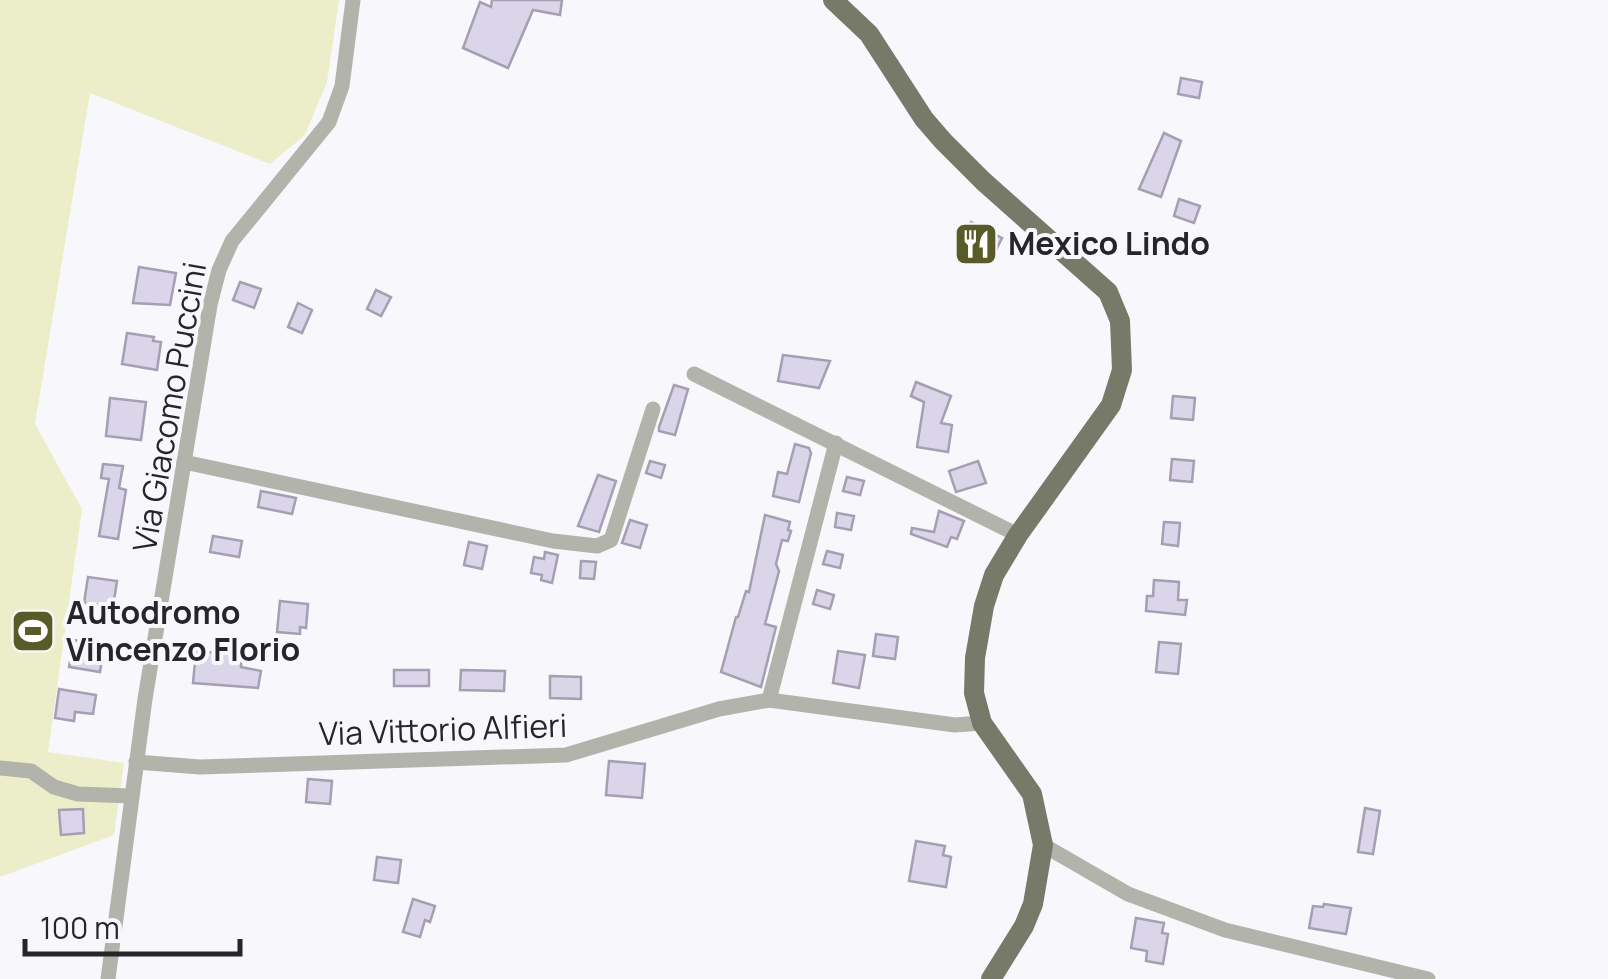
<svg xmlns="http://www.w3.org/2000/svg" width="1608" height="979" viewBox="0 0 1608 979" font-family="Manrope,sans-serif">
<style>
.grass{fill:#eceec9}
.building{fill:#dad5e9;stroke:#a49fb2;stroke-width:2.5}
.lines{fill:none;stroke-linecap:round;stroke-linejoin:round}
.minor{stroke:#b2b3aa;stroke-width:15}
.major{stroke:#777969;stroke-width:20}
.labels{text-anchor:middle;stroke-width:8;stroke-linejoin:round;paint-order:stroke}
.poi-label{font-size:32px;font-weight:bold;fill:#26252c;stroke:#f8f7fc;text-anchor:start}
.street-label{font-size:32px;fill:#26252c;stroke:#f8f7fc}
</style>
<rect width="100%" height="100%" fill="#f8f7fc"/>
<polygon class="grass" points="0,0 339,0 327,82 305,135 270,164 90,93 35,424 82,509 48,752 124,763 114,835 0,877"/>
<g class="building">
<polygon points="492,0 562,0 560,15 533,10 508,68 463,48 480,2 491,7"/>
<polygon points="1181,78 1202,82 1199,98 1178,94"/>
<polygon points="1164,133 1181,141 1161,197 1139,189"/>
<polygon points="1179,199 1200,206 1194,223 1174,216"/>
<polygon points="971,222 1002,238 990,262 959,246"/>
<polygon points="139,267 176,273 170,305 133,303"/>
<polygon points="240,282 261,289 254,308 233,300"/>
<polygon points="376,290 391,297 381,316 367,309"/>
<polygon points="298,303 312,310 302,333 288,327"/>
<polygon points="127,333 154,337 153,341 161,342 157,370 122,364"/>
<polygon points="783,355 830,361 819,388 778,381"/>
<polygon points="916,382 951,396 941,423 952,425 948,452 917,447 924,402 911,396"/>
<polygon points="674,385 688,389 675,435 659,431 659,427"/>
<polygon points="1173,396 1195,398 1193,420 1171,418"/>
<polygon points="110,398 146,402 141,440 106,436"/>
<polygon points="795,444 809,448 811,453 799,502 773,496 778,472 787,474"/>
<polygon points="1172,459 1194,461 1192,482 1170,480"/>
<polygon points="650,461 665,465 661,478 646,473"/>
<polygon points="978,461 986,483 956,492 949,471"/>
<polygon points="103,464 123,466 119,488 126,490 118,539 99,536 109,479 101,478"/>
<polygon points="598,475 616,481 599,532 578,526"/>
<polygon points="847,477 864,481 860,495 843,491"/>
<polygon points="261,491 296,498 292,514 258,507"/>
<polygon points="939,511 964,521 957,539 951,537 947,547 911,534 912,528 934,532"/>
<polygon points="837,513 854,516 851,530 835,527"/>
<polygon points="765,515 790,522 788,530 791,531 788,541 782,540 776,564 779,571 765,624 776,627 761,687 721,672 736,617 738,617 746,591 749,592"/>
<polygon points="630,520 647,525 640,548 622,543"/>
<polygon points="1164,522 1180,523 1178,546 1162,544"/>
<polygon points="213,536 242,541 239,557 210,552"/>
<polygon points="469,542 487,546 482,569 464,565"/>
<polygon points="827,551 843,555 840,568 823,564"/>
<polygon points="545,552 558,555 552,583 541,580 542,575 531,573 534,557 544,559"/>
<polygon points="581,561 596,562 594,579 580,578"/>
<polygon points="88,577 117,581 113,607 84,603"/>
<polygon points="1154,580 1179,582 1178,600 1187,600 1185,615 1146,611 1147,596 1153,596"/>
<polygon points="817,590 834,595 830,609 813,604"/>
<polygon points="280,601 308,604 306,628 300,627 300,634 277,632"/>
<polygon points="876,634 898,637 895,659 873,656"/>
<polygon points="74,640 104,645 100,672 69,667"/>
<polygon points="1159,642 1181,644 1178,674 1156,672"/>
<polygon points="196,651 242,655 241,667 261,671 258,688 193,683"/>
<polygon points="838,651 865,655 859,688 833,683"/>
<rect x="394" y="670" width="35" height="16"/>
<polygon points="461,670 505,671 504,691 460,690"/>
<polygon points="550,676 581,677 581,699 550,698"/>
<polygon points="59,689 96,695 93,714 75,712 74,721 55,718"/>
<polygon points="609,761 645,764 642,798 606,795"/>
<polygon points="308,779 332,781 330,804 306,802"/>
<polygon points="1365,808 1380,811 1373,854 1358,852"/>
<polygon points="83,809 84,833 61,835 59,810"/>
<polygon points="916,841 945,846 943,855 951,857 946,887 909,881"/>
<polygon points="377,857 401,860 398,883 374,880"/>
<polygon points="413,899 435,906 430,922 425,920 420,937 403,932"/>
<polygon points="1324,904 1351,908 1346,934 1309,928 1313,906 1323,907"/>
<polygon points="1136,918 1164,923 1162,933 1168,934 1163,964 1146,961 1147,951 1131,948"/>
</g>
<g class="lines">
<g class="minor">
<polyline points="694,374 1018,535"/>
<polyline points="184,462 553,541 597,546 611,540 653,409"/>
<polyline points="769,700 836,443"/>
<polyline points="136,762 200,767 566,755 719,709 769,700 955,725 982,723"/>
<polyline points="0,768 31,771 54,787 78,794 131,796"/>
<polyline points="1043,845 1128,894 1225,930 1428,979"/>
<polyline points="108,979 145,699 210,305 219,270 232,241 329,122 342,86 353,0"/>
</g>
<polyline class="major" points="833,0 869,34 924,119 943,141 983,181 1108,292 1120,321 1122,370 1111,405 1018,535 994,575 984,606 975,658 974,693 982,723 1032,794 1043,845 1033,904 1024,926 991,979"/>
</g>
<defs>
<symbol id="restaurant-square" viewBox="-11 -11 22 22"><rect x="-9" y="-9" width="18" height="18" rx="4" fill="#585a27" stroke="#f8f7fc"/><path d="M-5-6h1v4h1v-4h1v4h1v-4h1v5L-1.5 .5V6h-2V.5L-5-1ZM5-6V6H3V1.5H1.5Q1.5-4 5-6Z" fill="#fff"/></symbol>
<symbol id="stadium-square" viewBox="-11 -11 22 22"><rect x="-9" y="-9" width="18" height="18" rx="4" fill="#585a27" stroke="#f8f7fc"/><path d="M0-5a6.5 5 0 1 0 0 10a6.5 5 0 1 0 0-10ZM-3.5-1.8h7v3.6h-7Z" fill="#fff"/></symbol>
</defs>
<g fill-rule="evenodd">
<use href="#restaurant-square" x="951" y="219" width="50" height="50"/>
<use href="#stadium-square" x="8" y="606" width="50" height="50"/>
</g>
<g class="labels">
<g class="poi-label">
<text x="1008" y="255">Mexico Lindo</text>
<text x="66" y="624">Autodromo<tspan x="66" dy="37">Vincenzo Florio</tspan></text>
</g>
<g class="street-label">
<text transform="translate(170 407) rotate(-80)" y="11">Via Giacomo Puccini</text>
<text transform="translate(443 730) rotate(-2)" y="11">Via Vittorio Alfieri</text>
</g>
</g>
<path d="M25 939v15h215v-15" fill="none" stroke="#26252c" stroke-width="5"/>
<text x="40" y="939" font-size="30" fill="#26252c" stroke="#f8f7fc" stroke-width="8" paint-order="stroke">100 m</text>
</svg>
